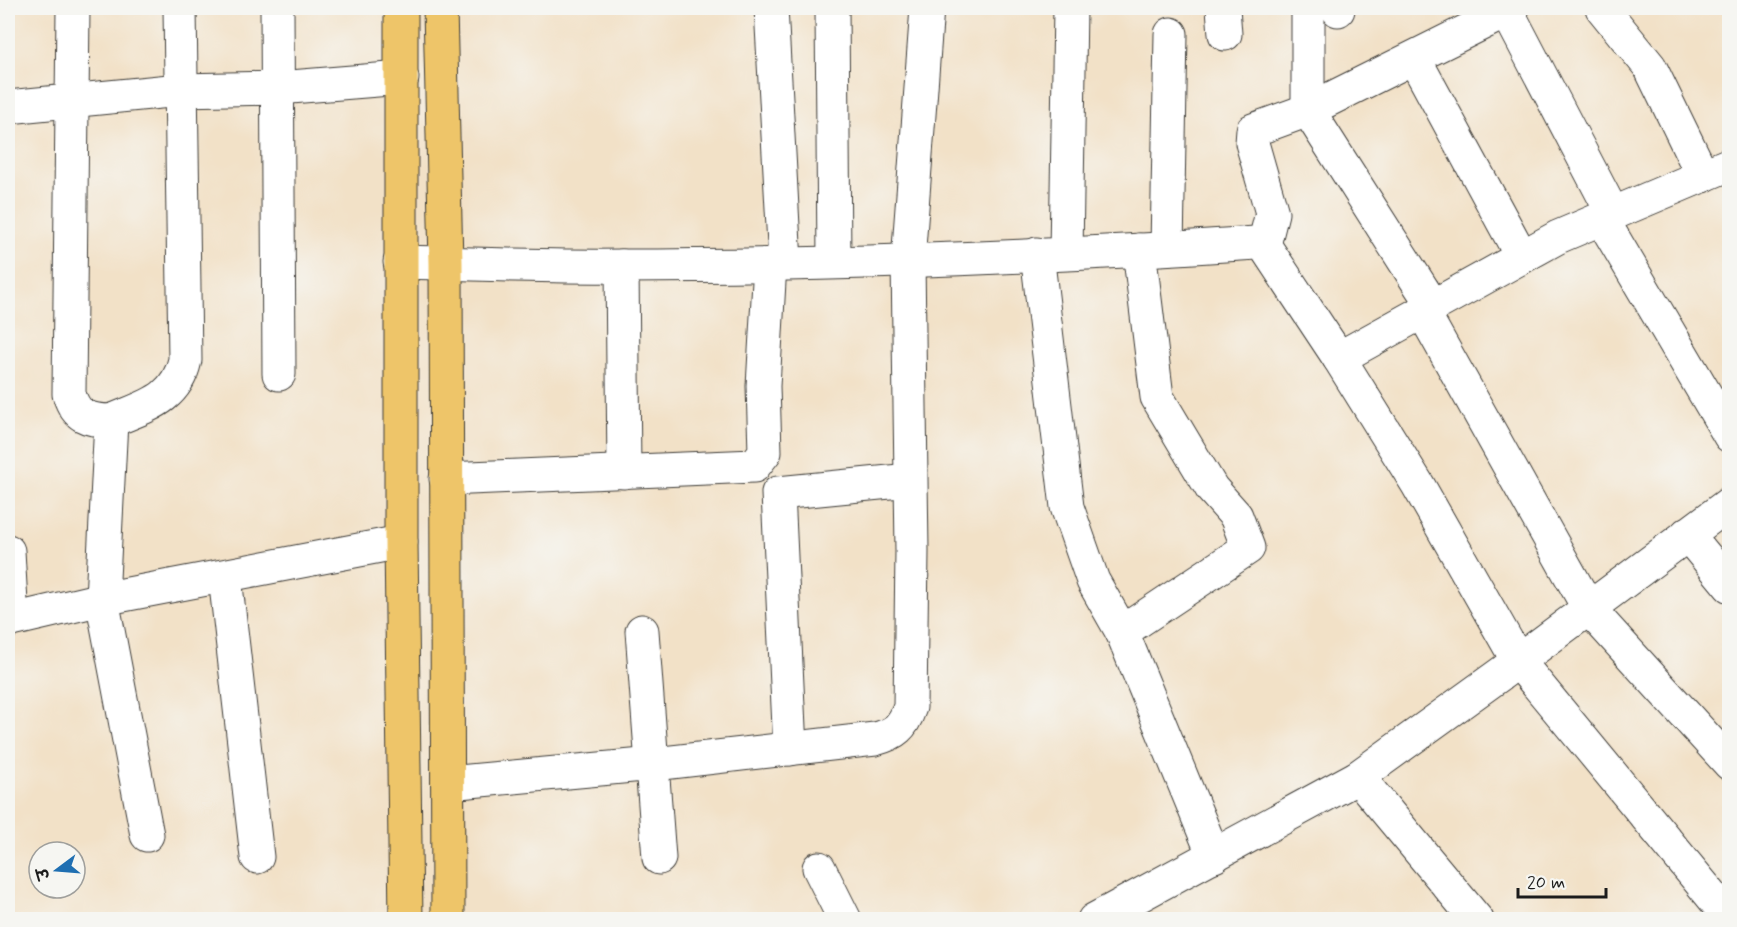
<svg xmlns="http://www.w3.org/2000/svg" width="1737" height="927" viewBox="0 0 1737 927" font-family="Mynerve,'Playpen Sans Deva',sans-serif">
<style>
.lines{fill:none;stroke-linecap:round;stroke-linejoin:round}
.minor-casing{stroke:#3c3a36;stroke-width:35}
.major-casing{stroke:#3c3a36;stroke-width:35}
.minor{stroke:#fff;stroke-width:33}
.major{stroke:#eec569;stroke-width:33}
</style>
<rect width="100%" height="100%" fill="#f6f6f2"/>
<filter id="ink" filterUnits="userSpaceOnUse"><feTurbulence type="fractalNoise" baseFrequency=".0167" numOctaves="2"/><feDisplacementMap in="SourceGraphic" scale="12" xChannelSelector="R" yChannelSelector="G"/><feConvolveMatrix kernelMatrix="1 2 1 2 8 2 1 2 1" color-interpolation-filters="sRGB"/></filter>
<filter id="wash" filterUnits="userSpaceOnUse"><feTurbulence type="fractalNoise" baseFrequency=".008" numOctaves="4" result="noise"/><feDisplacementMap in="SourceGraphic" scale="24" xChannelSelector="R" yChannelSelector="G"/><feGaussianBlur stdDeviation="1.35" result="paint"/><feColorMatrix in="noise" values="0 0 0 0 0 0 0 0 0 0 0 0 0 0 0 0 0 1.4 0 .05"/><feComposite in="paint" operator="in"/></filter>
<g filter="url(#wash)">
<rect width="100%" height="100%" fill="#f2e1c7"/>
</g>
<g filter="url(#ink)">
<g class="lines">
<defs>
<g id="minor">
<path d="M73,8l-4,386c7,23 18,26 42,27l-9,178 45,236"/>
<polyline points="277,8 279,374"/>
<polyline points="771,8 785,263"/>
<polyline points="832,8 834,262"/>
<polyline points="1223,8 1225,34"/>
<polyline points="1338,8 1338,10"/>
<polyline points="1602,8 1650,67 1703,176"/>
<polyline points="1308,11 1308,110 1433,306"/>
<polyline points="1507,11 1613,214"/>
<polyline points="1414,58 1522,257"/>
<polyline points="8,107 180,90 278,88 402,78"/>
<polyline points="1602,219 1730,436"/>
<polyline points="1264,245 1272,213 1252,143 1253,130 1308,110 1513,8"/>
<polyline points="1167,248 1171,34"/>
<polyline points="1066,253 1070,8"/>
<polyline points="1037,254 1067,507 1093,581 1122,632 1214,856"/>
<path d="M400,262c74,2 148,5 222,4 211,0 423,-9 634,-23l8,2 75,113 79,127 100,176 212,257"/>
<polyline points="622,266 624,472"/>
<polyline points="1423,312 1589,609 1730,764"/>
<polyline points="1339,358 1558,237 1730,164"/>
<path d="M111,421c34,-15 65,-20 74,-61l-5,-352"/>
<polyline points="446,479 754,466 765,452 763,386 770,264"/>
<polyline points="1687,534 1730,586"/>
<polyline points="8,551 12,620"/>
<polyline points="225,577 257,857"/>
<polyline points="8,621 102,599 401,542"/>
<polyline points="642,631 659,858"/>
<polyline points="1122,632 1248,548 1236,516 1212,489 1157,397 1139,250"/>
<polyline points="790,749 778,493 910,480"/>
<polyline points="1358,777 1477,920"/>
<path d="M448,783l206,-19 221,-25c20,-5 28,-12 35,-32l2,-156 -4,-290 19,-253"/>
<polyline points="819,868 845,920"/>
<polyline points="1094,920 1358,777 1502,673 1730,503"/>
</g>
<g id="major">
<polyline points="401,8 401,542 406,920"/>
<polyline points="440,8 446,263 448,920"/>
</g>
</defs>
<use href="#minor" class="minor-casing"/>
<use href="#major" class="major-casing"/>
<use href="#minor" class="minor"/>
<use href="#major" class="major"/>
</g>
</g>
<rect width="1737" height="927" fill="none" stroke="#f6f6f2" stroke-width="30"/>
<g transform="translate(57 870) rotate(254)"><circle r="28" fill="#f6f6f2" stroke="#9f9f9c" stroke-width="1.5"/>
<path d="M0-4.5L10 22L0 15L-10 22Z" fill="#1f6fb2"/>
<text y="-9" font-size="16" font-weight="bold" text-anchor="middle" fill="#1c1c1c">उ</text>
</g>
<path d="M1518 888v9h88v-9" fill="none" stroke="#1c1c1c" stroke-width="3"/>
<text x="1527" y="888" font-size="18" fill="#1c1c1c" stroke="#f6f6f2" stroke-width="4.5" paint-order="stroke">20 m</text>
</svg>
